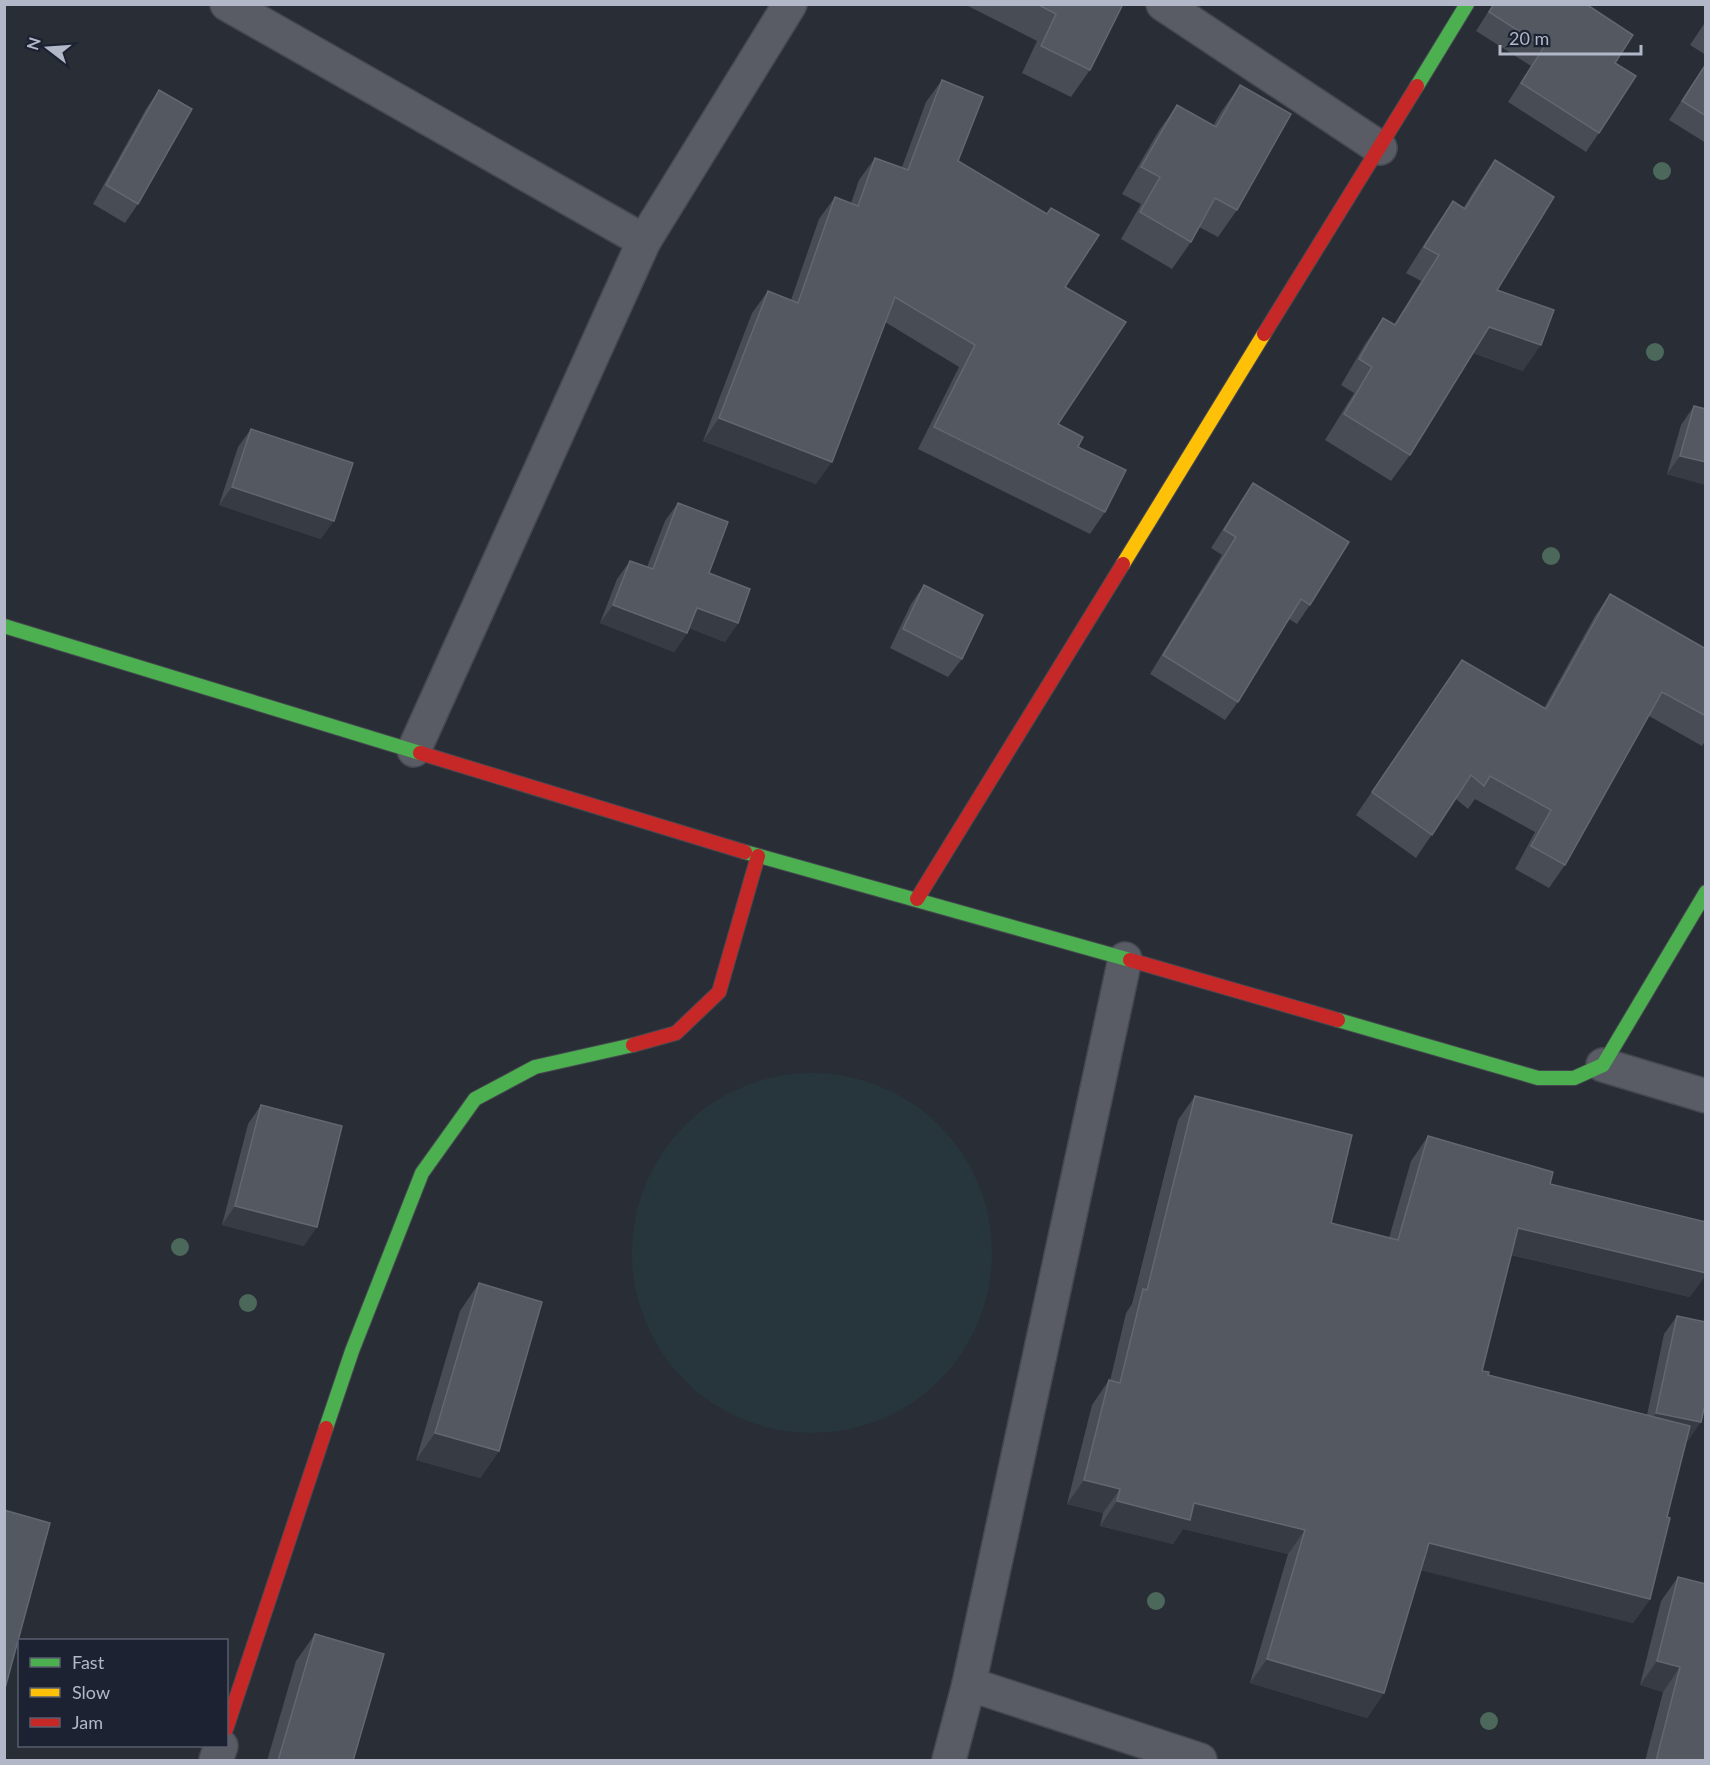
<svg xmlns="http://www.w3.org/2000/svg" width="1710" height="1765" viewBox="0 0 1710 1765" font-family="Lato,sans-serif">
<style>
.green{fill:#26363c}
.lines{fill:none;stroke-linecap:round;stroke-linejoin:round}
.street-casing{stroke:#45484f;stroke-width:36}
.fast-casing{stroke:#45484f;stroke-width:16}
.slow-casing{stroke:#45484f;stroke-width:16}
.jam-casing{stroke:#45484f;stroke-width:16}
.street{stroke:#595c64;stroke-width:33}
.fast{stroke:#4caf50;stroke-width:14}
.slow{stroke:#ffc107;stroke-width:14}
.jam{stroke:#c62828;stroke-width:14}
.tree{fill:#4c685b}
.wall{fill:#484c55}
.shaded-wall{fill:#373b43}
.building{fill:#535861;stroke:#626771;stroke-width:1.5}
</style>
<rect width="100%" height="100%" fill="#292d36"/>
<circle class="green" cx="812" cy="1253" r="180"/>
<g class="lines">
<defs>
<g id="street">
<polyline points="227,4 644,241"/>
<polyline points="1163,4 1380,148"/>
<polyline points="414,750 644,241 790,4"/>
<polyline points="1603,1065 1706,1096"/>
<polyline points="969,1684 1200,1760"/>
<polyline points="216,1760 221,1746"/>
<polyline points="949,1760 969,1684 1125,959"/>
</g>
<g id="fast">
<polyline points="1417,86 1467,4"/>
<polyline points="4,626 420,753"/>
<polyline points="745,852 1130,960"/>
<polyline points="1338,1020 1538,1078 1574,1078 1603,1065 1706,892"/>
<polyline points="326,1428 352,1351 422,1173 475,1099 535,1067 633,1045"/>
</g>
<polyline id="slow" points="1123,564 1264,334"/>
<g id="jam">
<polyline points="1264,334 1417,86"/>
<polyline points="420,753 745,852"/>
<polyline points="917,899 1123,564"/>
<polyline points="1130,960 1338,1020"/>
<polyline points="633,1045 676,1033 719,992 758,856"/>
<polyline points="226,1729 326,1428"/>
</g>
</defs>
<use href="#street" class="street-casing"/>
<use href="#fast" class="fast-casing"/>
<use href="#slow" class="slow-casing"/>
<use href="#jam" class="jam-casing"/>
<use href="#street" class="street"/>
<use href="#fast" class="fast"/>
<use href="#slow" class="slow"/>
<use href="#jam" class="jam"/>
</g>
<g class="tree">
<circle cx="1662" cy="171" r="9"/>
<circle cx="1655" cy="352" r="9"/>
<circle cx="1551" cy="556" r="9"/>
<circle cx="180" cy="1247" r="9"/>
<circle cx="248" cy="1303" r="9"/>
<circle cx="1156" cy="1601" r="9"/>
<circle cx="1489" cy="1721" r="9"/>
</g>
<g class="wall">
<polygon points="964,4 1123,4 1090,70 1071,97 1022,73 1037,41"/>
<polygon points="1493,4 1586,4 1615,63 1599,133 1586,152 1508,102 1531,66 1476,31"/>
<polygon points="1706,21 1706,55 1690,45"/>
<polygon points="1706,63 1706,143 1669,120"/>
<polygon points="942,80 958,161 1046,214 1051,208 1065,287 1058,424 1078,447 1105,512 1090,534 918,449 959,367 885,322 816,484 703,441 752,313 768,291 791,300 819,219 835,197 851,203 859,180 875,158 902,167 926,102"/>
<polygon points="1240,85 1237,210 1218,237 1199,227 1191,242 1172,269 1121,239 1141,204 1122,194 1158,132 1177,105 1213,126 1221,112"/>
<polygon points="159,90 138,204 125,223 93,204 146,109"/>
<polygon points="1495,160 1497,290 1523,371 1473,353 1410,455 1391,481 1325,440 1354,393 1341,385 1365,344 1383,318 1394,325 1421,281 1406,273 1435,227 1453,201 1464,207 1477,186"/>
<polygon points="1694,406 1706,409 1706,485 1667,474 1681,425"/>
<polygon points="251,429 321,539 219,505 238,447"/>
<polygon points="1253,483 1310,605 1297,624 1289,619 1238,702 1225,720 1150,674 1222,555 1211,548 1240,502"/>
<polygon points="678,503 709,573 738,623 725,642 689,628 687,633 674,652 600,623 617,579 630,561 647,567 665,521"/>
<polygon points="924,585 962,659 948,677 890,648 911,604"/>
<polygon points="1610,594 1706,649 1706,740 1702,746 1649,716 1565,865 1549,888 1515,869 1535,832 1475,799 1468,809 1456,799 1416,858 1356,815 1462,660 1544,708 1595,616"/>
<polygon points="1195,1096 1331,1223 1389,1238 1411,1161 1428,1136 1550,1184 1690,1297 1511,1255 1482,1371 1488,1375 1647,1415 1664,1334 1677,1316 1688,1441 1686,1440 1667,1517 1650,1599 1633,1623 1421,1570 1384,1693 1367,1718 1250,1683 1288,1554 1183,1529 1173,1544 1100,1526 1103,1513 1067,1504 1092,1405 1109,1380 1110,1381 1126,1313 1132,1304 1178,1120"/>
<polygon points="261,1105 304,1246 222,1225 248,1124"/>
<polygon points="479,1283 499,1451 480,1478 416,1460 460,1311"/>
<polygon points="1678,1577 1706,1761 1645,1761 1663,1692 1640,1685 1661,1601"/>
<polygon points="315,1634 353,1761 267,1761 296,1661"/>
</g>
<g class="shaded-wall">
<polygon points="1489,327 1541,345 1523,371 1471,352"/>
<polygon points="719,418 832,462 816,484 703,441"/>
<polygon points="1680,456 1706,462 1706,485 1667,474"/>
<polygon points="232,487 334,521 321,539 219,505"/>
<polygon points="613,605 687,633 674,652 600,623"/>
<polygon points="697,608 738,623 725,642 684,626"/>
<polygon points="235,1206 317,1227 304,1246 222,1225"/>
<polygon points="1518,1228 1706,1273 1706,1275 1690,1297 1500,1252"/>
<polygon points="1656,1413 1701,1422 1688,1441 1643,1431"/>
<polygon points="435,1433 499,1451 480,1478 416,1460"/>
<polygon points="1084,1480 1120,1489 1103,1513 1067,1504"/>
<polygon points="1117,1501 1194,1503 1305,1530 1288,1554 1183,1529 1173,1544 1100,1526"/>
<polygon points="1429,1543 1650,1599 1633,1623 1411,1568"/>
<polygon points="1267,1659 1384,1693 1367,1718 1250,1683"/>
<polygon points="1657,1661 1680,1667 1663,1692 1640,1685"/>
</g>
<g class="building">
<polygon points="1037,4 1123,4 1090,70 1041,46 1056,14"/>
<polygon points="1494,4 1586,4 1633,35 1615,63 1636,76 1599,133 1521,83 1544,47 1489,12"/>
<polygon points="1706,64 1706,116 1682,101"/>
<polygon points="942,80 983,97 958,161 1047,214 1051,208 1099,235 1065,287 1126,322 1058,424 1083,437 1078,447 1126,470 1105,512 934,427 975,345 895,297 832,462 719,418 768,291 798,303 835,197 858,206 875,158 908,170"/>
<polygon points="1240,85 1291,114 1237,210 1215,198 1191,242 1140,212 1160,177 1141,167 1177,105 1216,127"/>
<polygon points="159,90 192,109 138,204 106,185"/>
<polygon points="1495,160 1554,197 1497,290 1554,310 1541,345 1489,327 1410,455 1344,414 1372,367 1359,359 1383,318 1395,325 1439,255 1424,247 1453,201 1465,209"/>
<polygon points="1694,406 1706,409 1706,462 1680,456"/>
<polygon points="251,429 353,463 334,521 232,487"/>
<polygon points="1253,483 1349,542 1310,605 1301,599 1238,702 1163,655 1236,537 1224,530"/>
<polygon points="678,503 728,522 709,573 750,589 738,623 697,608 687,633 613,605 630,561 653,569"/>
<polygon points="924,585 983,615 962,659 903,629"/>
<polygon points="1610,594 1706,649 1706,716 1662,692 1565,865 1531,846 1551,810 1490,776 1484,786 1471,775 1432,835 1372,792 1462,660 1546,709"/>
<polygon points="1195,1096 1352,1135 1331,1223 1398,1240 1428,1136 1553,1172 1550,1184 1706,1222 1706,1273 1518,1228 1482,1371 1489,1372 1488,1375 1690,1426 1667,1517 1670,1518 1650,1599 1429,1543 1384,1693 1267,1659 1305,1530 1194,1503 1190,1520 1117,1501 1120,1489 1084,1480 1109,1380 1120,1383 1143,1289 1147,1290"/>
<polygon points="261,1105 342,1126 317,1227 235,1206"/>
<polygon points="479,1283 542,1302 499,1451 435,1433"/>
<polygon points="1677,1316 1706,1322 1706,1400 1701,1422 1656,1413"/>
<polygon points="4,1510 50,1523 4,1692"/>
<polygon points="1678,1577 1706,1584 1706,1761 1656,1761 1680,1667 1657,1661"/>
<polygon points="315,1634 384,1654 353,1761 278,1761"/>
</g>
<rect width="1710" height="1765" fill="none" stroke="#b2b8c8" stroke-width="12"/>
<rect x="18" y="1639" width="210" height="108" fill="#1c2231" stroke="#585e6d" stroke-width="1.5"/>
<rect x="30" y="1658" width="30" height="9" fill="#4caf50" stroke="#585e6d" stroke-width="1.5"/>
<text x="72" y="1669" font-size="18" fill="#b2b8c8">Fast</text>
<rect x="30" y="1688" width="30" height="9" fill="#ffc107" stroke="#585e6d" stroke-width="1.5"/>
<text x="72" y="1699" font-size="18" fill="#b2b8c8">Slow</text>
<rect x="30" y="1718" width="30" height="9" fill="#c62828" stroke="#585e6d" stroke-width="1.5"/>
<text x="72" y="1729" font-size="18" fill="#b2b8c8">Jam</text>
<g transform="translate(48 48) rotate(287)" stroke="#1c2231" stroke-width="4.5" paint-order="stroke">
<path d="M0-4.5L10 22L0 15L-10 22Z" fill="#b2b8c8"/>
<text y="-9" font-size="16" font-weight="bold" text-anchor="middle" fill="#b2b8c8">N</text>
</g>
<path d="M1500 45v9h141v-9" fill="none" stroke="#b2b8c8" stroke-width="3"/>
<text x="1509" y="45" font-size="18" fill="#b2b8c8" stroke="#1c2231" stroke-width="4.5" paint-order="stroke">20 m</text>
</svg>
